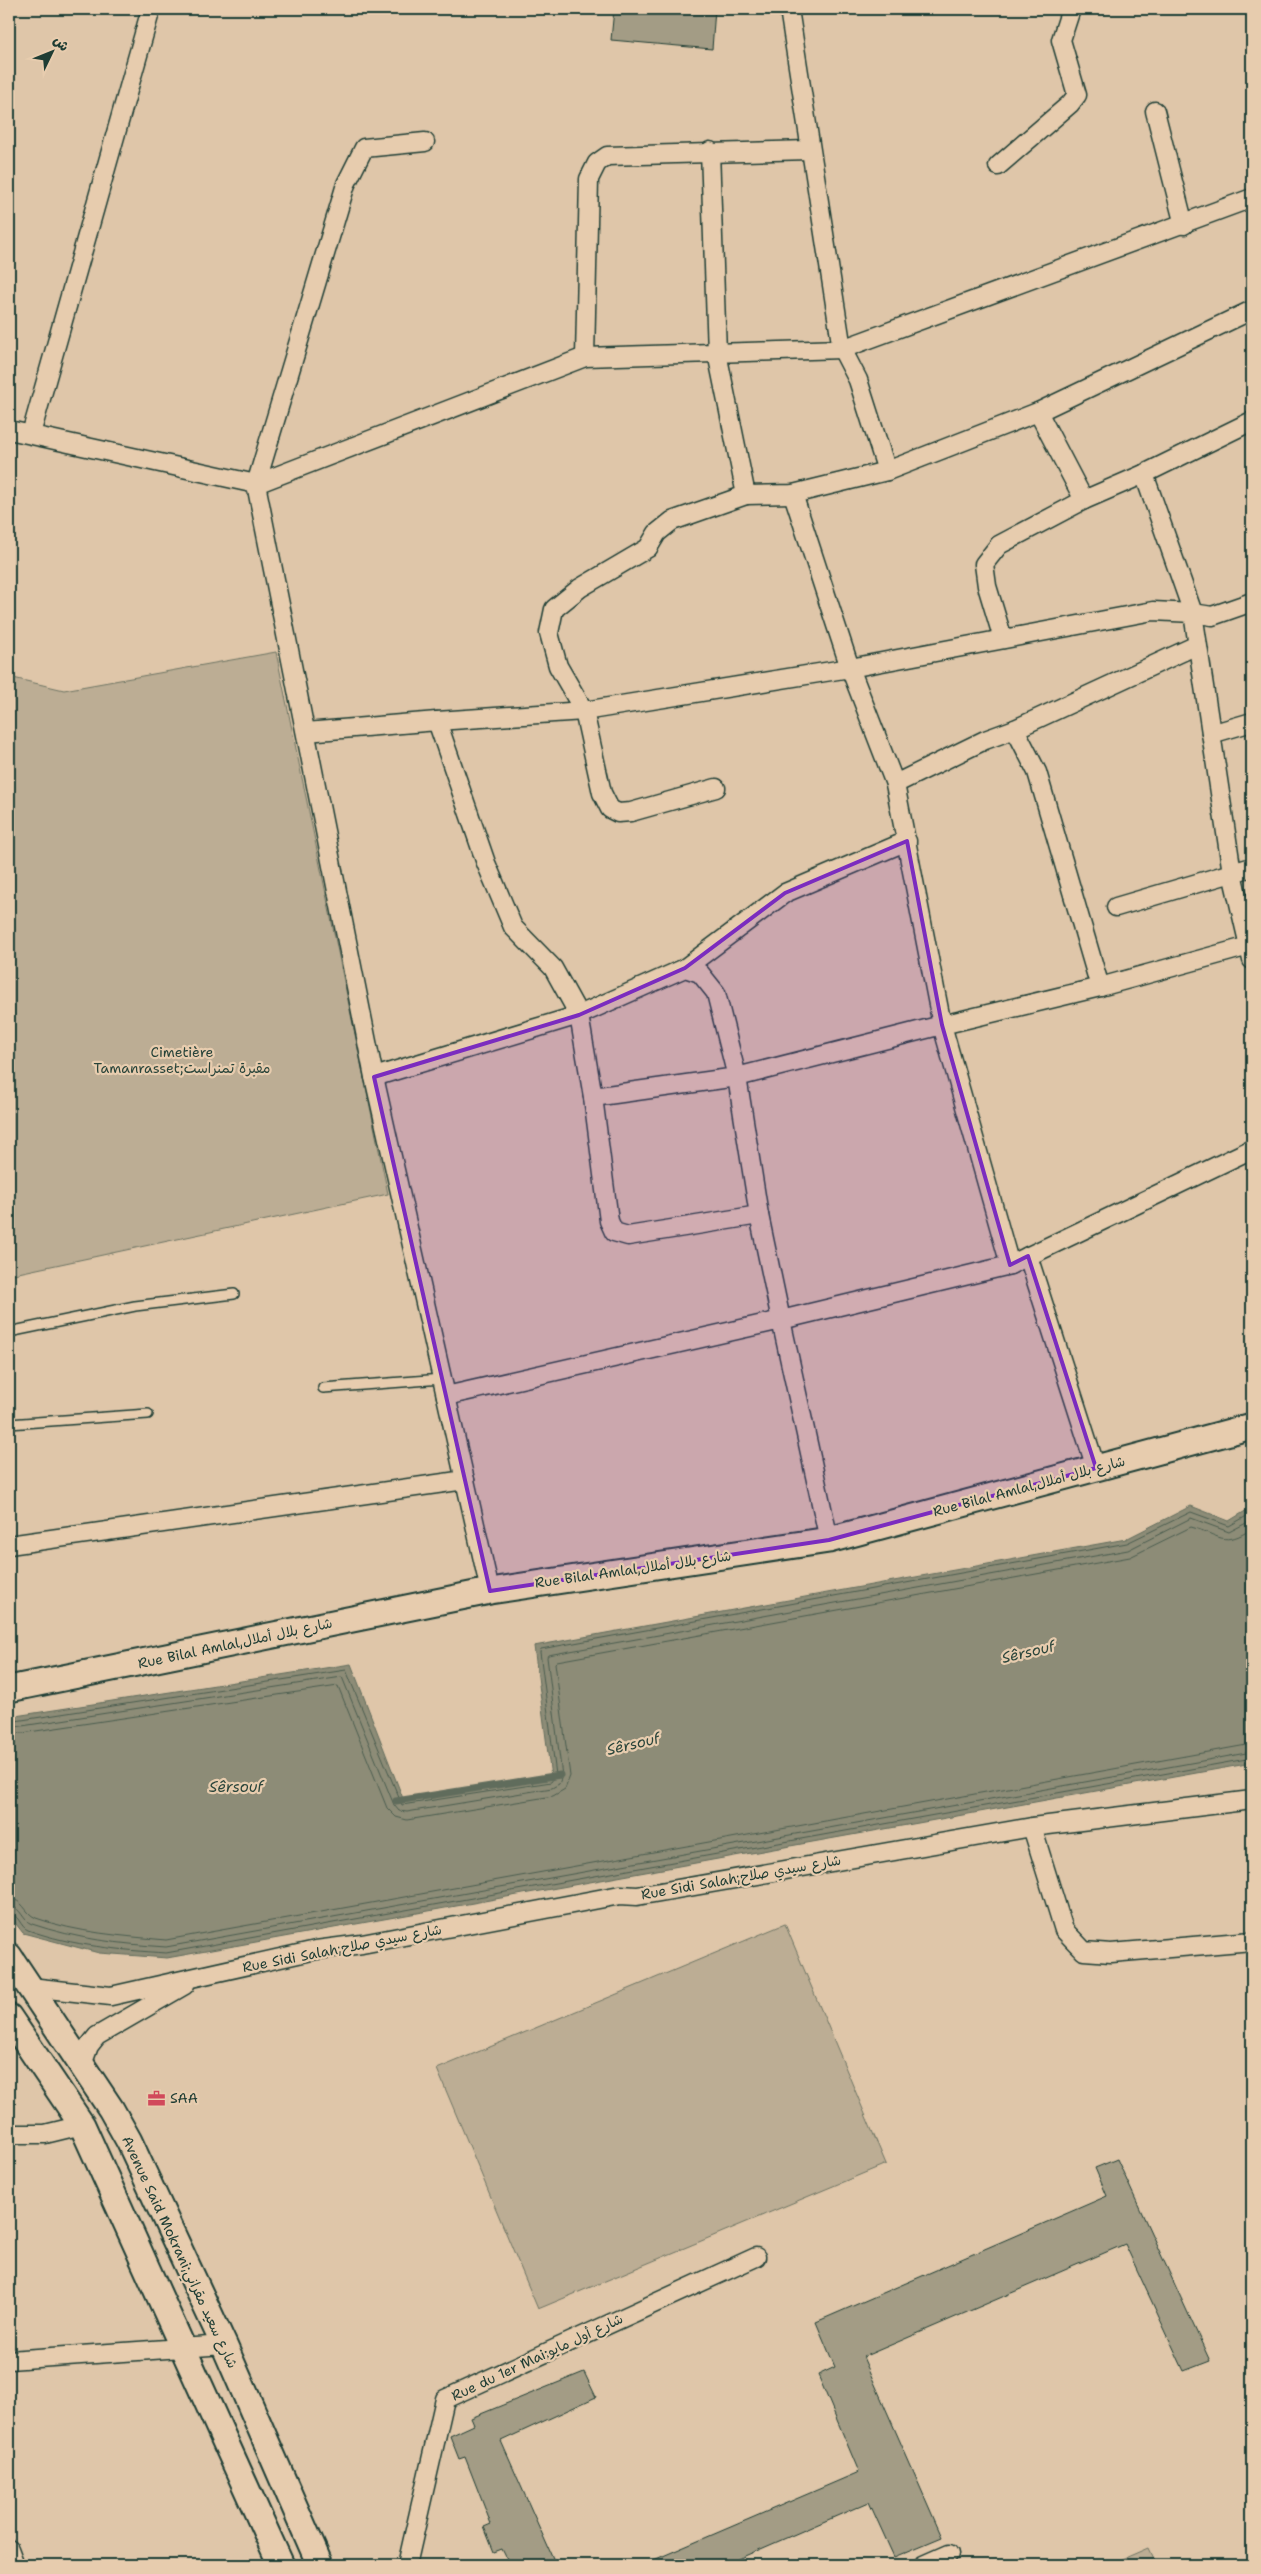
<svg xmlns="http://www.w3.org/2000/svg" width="1261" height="2574" viewBox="0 0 1261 2574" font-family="'Shantell Sans','Playpen Sans Arabic',sans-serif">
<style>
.green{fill:#bcad94;stroke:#6e7564}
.water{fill:#8d8c77;stroke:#616c5c}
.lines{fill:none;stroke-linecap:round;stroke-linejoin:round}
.shore{stroke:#4b5d4f;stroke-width:1}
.stream{stroke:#616c5c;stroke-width:7}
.building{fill:#a39c85;stroke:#1f3d34}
.lane-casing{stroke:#1f3d34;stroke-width:12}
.street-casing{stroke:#1f3d34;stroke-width:21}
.secondary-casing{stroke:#1f3d34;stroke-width:29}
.lane{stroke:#e7ccae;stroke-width:9}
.street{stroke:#e7ccae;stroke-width:18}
.secondary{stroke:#e7ccae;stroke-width:25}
.marked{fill:#7b2cbf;fill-opacity:0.2;stroke:#7b2cbf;stroke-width:4;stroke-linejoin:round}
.labels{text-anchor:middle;stroke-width:4.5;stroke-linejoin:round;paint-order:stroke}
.park-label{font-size:14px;fill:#274339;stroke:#e7ccae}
.street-label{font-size:14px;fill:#1f3d34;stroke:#e7ccae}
.poi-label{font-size:14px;fill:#1f3d34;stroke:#e7ccae;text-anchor:start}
.water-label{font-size:15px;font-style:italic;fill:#2a453b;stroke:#e7ccae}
</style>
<rect width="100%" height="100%" fill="#dfc6a9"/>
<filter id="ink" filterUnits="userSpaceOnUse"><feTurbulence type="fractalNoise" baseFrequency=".02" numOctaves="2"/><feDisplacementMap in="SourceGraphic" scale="10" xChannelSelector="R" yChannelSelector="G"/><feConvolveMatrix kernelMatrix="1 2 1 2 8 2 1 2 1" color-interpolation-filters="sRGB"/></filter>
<g filter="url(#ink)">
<g class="green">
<polygon points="276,652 388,1194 9,1275 9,677 64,690"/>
<polygon points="785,1924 886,2164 538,2309 437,2069"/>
<polygon points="1148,2548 1156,2565 1109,2565"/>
</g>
<polygon class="water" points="1191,1506 1229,1521 1252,1507 1252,1763 167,1958 99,1953 23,1933 9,1915 9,1717 351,1664 404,1801 551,1777 534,1646 1126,1539"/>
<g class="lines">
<g class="shore">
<polyline points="9,1722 346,1670 402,1805 551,1782 556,1775 540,1652 541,1649 1127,1543 1191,1512 1229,1526 1252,1513"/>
<polyline points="9,1728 342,1677 394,1805 399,1811 407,1812 552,1788 559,1784 562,1776 547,1657 548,1655 1128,1550 1191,1518 1229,1532 1252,1520"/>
<path d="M9,1735l329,-49 49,122 9,9 11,3 146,-24 12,-7 5,-13 -15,-113 2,-2 573,-104 61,-30c30,8 31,21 61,2"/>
<path d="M9,1899c15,0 15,14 27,19 41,15 87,18 130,22l1086,-196"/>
<path d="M9,1906c13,1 13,15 23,18 44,15 89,20 134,23l1086,-195"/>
<path d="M9,1913c10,1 11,14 19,17 45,16 92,20 138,23l1086,-195"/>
</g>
<polyline class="stream" points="396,1801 560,1775"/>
</g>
<g class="building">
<polygon points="614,9 715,9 712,49 611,40"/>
<polygon points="1117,2159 1210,2361 1184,2371 1125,2244 863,2357 942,2537 894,2557 869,2502 724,2565 642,2565 859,2472 818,2375 835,2367 816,2322 1107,2196 1095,2168"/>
<polygon points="584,2372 596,2397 501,2441 556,2565 510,2565 502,2549 494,2552 484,2527 491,2524 465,2457 459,2459 450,2436 474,2425 471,2418"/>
</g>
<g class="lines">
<defs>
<g id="lane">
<polyline points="9,1332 135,1306 234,1294"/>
<polyline points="323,1388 442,1379"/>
<polyline points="9,1424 148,1414"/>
</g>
<g id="street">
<polyline points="789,9 842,349 858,380 887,471 1038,412 1084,500 1144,474"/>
<polyline points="1155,111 1184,225"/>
<polyline points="425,142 364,148 346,184 256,484 585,357 842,349 1252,198"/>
<polyline points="710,151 717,353 746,495 793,494 887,471"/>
<polyline points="998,166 1070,104 1077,95 1061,40 1071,9"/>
<polyline points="585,357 589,179 597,163 607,156 809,150"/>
<polyline points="1038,412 1252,310"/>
<polyline points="1252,421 1144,474 1193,613 1212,616 1252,602"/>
<polyline points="9,430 256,484 374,1077 490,1591"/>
<polyline points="31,434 151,9"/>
<polyline points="793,494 850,668 1153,611 1193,613 1232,873 1249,946 1252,945"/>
<polyline points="1003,639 987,586 984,564 999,545 1084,500"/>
<polyline points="437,721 584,711 850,668 895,784 942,1025 737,1077 759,1215 781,1320 1010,1265 1252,1149"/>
<polyline points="1015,729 1197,645"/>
<polyline points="306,732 437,721 486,863 513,927 553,968 579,1015 593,1097 609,1221 614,1232 628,1236 759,1215"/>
<polyline points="1211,734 1252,722"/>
<polyline points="895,784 985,740 1015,729 1037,772 1100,987"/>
<polyline points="716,788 631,812 618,813 610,809 602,793 584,711 558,666 549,633 554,609 580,588 648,548 657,533 672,521 746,495"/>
<polyline points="1116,907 1252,867"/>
<polyline points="685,968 785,893 907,841"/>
<polyline points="374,1077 579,1015 685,968 700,973 716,993 737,1077 593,1097"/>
<polyline points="1028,1256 1096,1468"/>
<polyline points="1010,1265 942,1025 1100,987 1249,946 1252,960"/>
<polyline points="446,1396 781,1320 829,1540"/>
<polyline points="9,1545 465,1480"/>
<polyline points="1032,1827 1064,1930 1084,1951 1111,1953 1252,1941"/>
<polyline points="30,1987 111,1996 316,1950 362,1944 620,1895 637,1896 1032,1827 1252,1800"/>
<polyline points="82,2065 89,2046 97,2036 185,1985"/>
<polyline points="9,2134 45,2134 82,2125"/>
<polyline points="9,2360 224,2345"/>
<polyline points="9,2549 15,2565"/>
<polyline points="407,2565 445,2399 756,2257"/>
<polyline points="924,2565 949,2554"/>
</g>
<g id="secondary">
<polyline points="9,1689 490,1591 829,1540 1252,1426"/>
<polyline points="9,1956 111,2109 129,2141 224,2345 320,2565"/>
<polyline points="9,2017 82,2125 281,2565"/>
</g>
</defs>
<use href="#lane" class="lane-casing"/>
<use href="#street" class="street-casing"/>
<use href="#secondary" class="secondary-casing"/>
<use href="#lane" class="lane"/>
<use href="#street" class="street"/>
<use href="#secondary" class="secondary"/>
</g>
</g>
<path class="marked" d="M907,841l35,184 68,240 18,-9 68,212 -267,72 -339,51 -116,-514 205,-62 106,-47 100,-75z"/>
<defs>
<symbol id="office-bare" viewBox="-9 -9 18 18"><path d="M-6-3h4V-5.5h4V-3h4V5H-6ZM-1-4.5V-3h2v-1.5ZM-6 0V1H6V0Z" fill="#d1495b" stroke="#e7ccae" stroke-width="2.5" paint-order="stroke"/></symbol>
</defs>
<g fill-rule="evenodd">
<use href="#office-bare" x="144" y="2086" width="25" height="25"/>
</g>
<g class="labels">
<g class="park-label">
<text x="182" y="1057">Cimetière<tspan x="182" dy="16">Tamanrasset;مقبرة تمنراست</tspan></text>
</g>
<g class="street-label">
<text transform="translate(1029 1486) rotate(-15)" y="5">Rue Bilal Amlal,شارع بلال أملال</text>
<text transform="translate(633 1569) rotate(-8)" y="5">Rue Bilal Amlal,شارع بلال أملال</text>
<text transform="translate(235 1643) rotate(-12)" y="5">Rue Bilal Amlal,شارع بلال أملال</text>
<text transform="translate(741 1877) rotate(-10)" y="5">Rue Sidi Salah;شارع سيدي صلاح</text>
<text transform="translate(342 1948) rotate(-11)" y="5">Rue Sidi Salah;شارع سيدي صلاح</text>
<text transform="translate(180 2252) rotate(65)" y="5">Avenue Said Mokrani;شارع سعيد مقراني</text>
<text transform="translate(537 2357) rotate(-25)" y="5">Rue du 1er Mai;شارع أول مايو</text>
</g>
<g class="poi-label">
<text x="170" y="2103">SAA</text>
</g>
<g class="water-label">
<text transform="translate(1028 1652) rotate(-13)" y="5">Sêrsouf</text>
<text transform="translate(633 1744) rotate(-13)" y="5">Sêrsouf</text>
<text x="236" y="1792">Sêrsouf</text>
</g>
</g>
<rect width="1261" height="2574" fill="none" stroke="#e7ccae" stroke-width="30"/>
<rect x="15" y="15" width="1231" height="2544" fill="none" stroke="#1f3d34" stroke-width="2" filter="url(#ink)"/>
<g transform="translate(52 52) rotate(47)" stroke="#e7ccae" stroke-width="4" paint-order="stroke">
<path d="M0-4L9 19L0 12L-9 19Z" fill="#1f3d34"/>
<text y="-8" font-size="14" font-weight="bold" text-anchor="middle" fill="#1f3d34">ش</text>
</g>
</svg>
